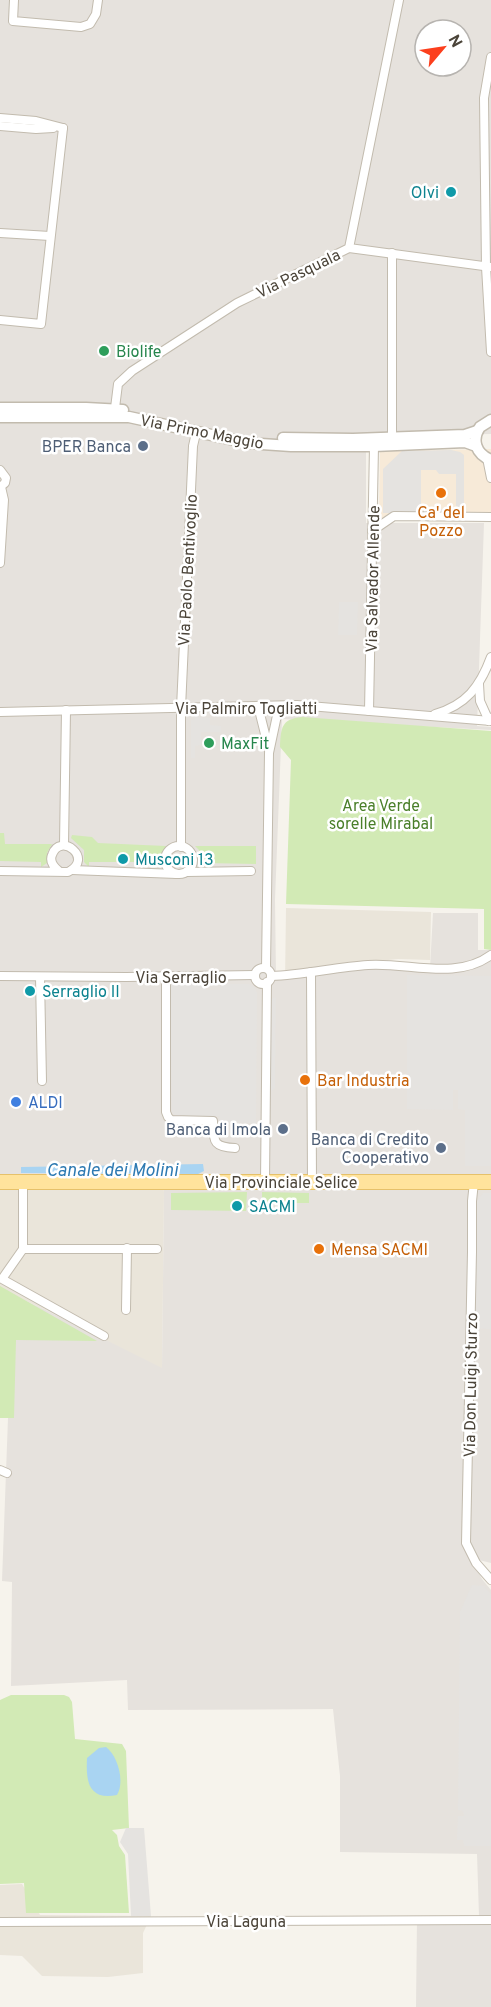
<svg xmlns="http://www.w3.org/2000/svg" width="491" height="2007" viewBox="0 0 491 2007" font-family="Overpass,sans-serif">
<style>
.residential{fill:#eae5da}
.commercial{fill:#f7ead8}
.industrial{fill:#e6e2dd;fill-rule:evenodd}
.green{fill:#d2eab5}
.parking{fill:#e5e3e0}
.water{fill:#a9d4f2}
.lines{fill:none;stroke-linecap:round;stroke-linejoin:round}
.minor-casing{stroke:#c2bbae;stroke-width:10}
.tertiary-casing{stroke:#c2bbae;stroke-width:13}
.primary-casing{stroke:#e6c16a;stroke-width:16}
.minor{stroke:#fff;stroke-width:8}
.tertiary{stroke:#fff;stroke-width:10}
.primary{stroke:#ffe39c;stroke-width:14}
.culture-dot{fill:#0f9aa8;stroke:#fff;stroke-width:2}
.leisure-dot{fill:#2e9e5b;stroke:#fff;stroke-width:2}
.service-dot{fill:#5c6f8a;stroke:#fff;stroke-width:2}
.food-dot{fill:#e8710a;stroke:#fff;stroke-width:2}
.shop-dot{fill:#3f7fe0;stroke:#fff;stroke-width:2}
.labels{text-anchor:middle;stroke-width:5;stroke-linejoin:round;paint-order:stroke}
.culture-label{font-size:16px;fill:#0d838f;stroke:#fff;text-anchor:start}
.street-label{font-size:16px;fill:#4b4439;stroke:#fff}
.leisure-label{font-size:16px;fill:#27864d;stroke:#fff;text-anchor:start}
.service-label{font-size:16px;fill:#4e5e75;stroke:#fff;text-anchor:end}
.food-label{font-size:16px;fill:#c56008;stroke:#fff;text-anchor:start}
.park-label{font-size:16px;fill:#4a7f2a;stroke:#fff}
.shop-label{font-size:16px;fill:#366cbe;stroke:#fff;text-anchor:start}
.water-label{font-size:18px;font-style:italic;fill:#2e7ab2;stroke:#fff}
</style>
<rect width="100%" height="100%" fill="#f6f3ec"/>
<g class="residential">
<polygon points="286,908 431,912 430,960 398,959 310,968 285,982"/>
<polygon points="0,1181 163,1184 164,1192 162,1369 48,1311 0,1289"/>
<polygon points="22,1884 40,1915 151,1916 143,1933 143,1973 108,1977 42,1976 22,1956 0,1955 0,1885"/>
</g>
<polygon class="commercial" points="491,449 491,520 379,520 380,451"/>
<path class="industrial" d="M0,0h491v434l-125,2v87h118l-7,203 14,1v3l-209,-11 -7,181 1,76 44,-7 110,-1 3,-55h45v37h13v613l-20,-5 11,21 9,11v417h-75l1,-88 62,-3 -2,-62 -137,-2v-76l-7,-67 -205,1 -1,-30 -116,6 1,-104 -10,-1 9,-244 -11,-48 48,22 114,57 2,-176 -1,-8 -163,-3zM425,30h36v36h-36z"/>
<g class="green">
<path d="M302,717l189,14v219l-7,-1v-40l-198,-5 5,-144 -11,-13c1,-19 1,-28 22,-30z"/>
<polygon points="0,833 4,833 5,844 52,844 47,853 47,863 41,867 41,862 0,861"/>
<polygon points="72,835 92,837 98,843 166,846 161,854 161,862 155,868 155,862 89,862 89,867 84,862 84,850 71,838"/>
<polygon points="195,846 256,846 256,864 204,863 203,868 198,861 199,850"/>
<polygon points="247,1192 246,1211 171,1210 171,1193"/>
<polygon points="262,1192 309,1193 309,1203 267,1203 267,1207 262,1207"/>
<polygon points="0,1286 97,1341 16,1340 14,1418 0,1418"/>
<polygon points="11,1695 64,1695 69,1697 72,1702 75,1739 122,1744 126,1751 129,1828 112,1830 117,1835 119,1846 125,1855 129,1913 26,1913 24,1883 0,1884 0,1700"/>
</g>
<g class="parking">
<polygon points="451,450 460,452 464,455 464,507 456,507 456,474 439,474 436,470 421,470 421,512 423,512 423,509 455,509 455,514 383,513 383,469 402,451"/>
<polygon points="339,602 358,602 357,635 338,635"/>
<polygon points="195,717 210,718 210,725 221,726 221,732 201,732 201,745 195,746 195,758 191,758 191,720 195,720"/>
<polygon points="407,975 491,976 491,1166 465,1166 465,1110 458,1109 458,1090 453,1090 453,1110 407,1109"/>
<polygon points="172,984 206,984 206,990 220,990 221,984 249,984 254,987 257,993 256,1129 251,1129 251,1123 220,1122 219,1116 175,1116 172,1112 170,987"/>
<polygon points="276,997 275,1088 271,1091 271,999"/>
<polygon points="483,1193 491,1193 491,1329 475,1328 477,1201"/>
<polygon points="472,1585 484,1586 491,1594 491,1846 464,1846 463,1840 457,1840 458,1816 464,1816 463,1811 458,1810 460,1612"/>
<polygon points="126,1828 144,1828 151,1916 131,1916 128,1854 120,1842"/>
</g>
<g class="water">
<polygon points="203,1164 204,1171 198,1174 21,1173 21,1167"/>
<path d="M106,1747c12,9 19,35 11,48 -30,6 -31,-16 -30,-37l12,-10z"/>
</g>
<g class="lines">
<defs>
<g id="minor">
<polyline points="14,0 13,21 81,27 90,24 96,14 98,0"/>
<polyline points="491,57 484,98 486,267 491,352"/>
<polyline points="0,118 36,121 63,128"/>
<polyline points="0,126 36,129 53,128"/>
<polyline points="0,233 50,236"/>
<polyline points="349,248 491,267"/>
<polyline points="392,253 392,437"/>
<polyline points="0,320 41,324 63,128"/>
<polyline points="115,408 118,384 132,371 237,303 349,248 399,0"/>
<polyline points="487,458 491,478"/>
<polyline points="0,470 6,478 5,483 0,487"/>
<polyline points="372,531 394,516 491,517"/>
<polyline points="0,563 4,500 1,487"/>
<polyline points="479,684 480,701 489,721 491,718"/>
<polyline points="258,706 269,750"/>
<polyline points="369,711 374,446"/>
<polyline points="0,712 297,705 491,721"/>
<path d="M435,714c31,-9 45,-27 56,-57"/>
<polyline points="64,845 66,710"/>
<circle cx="179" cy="860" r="14"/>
<polyline points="181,847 181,708 193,446 196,433"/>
<polyline points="72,870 177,874"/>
<path d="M0,871l68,1c27,-13 -8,-41 -16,-17 -3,7 2,12 7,16"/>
<polyline points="187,872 251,871"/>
<circle cx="263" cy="976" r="8"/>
<polyline points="266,968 269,753 279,706"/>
<polyline points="311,972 312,1182"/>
<polyline points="0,976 126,977 254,975"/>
<path d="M271,976c33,-1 65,-9 97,-11 40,-3 88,16 123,-10"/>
<polyline points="40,977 42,1081"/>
<path d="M166,977v135l2,5 3,3 42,1c1,20 -1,26 22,27"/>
<polyline points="23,1182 23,1249 2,1279 104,1336"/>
<polyline points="265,1182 267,982"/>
<polyline points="474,1182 472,1201 472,1252 466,1543 476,1563 491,1580"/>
<polyline points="23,1249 157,1249"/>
<polyline points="126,1310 127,1248"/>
<polyline points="0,1470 7,1473"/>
<polyline points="0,1922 491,1920"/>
</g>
<g id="tertiary">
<polyline points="0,408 86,408 123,410"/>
<polyline points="0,417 129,417 248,443 291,446 374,446 465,442 476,446"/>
<path d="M491,420l-11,7c-9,13 -4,27 11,33"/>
<polyline points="283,438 353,439 465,435 477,431"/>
</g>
<polyline id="primary" points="0,1182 491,1182"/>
</defs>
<use href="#minor" class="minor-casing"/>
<use href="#tertiary" class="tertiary-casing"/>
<use href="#primary" class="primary-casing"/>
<use href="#minor" class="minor"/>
<use href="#tertiary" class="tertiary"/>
<use href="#primary" class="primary"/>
</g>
<g class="culture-dot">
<circle cx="451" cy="192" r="6"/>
<circle cx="123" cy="859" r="6"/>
<circle cx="30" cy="991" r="6"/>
<circle cx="237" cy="1206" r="6"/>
</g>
<g class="leisure-dot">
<circle cx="104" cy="351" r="6"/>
<circle cx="209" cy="743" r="6"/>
</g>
<g class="service-dot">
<circle cx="143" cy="446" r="6"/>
<circle cx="283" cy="1129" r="6"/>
<circle cx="441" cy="1148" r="6"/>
</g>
<g class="food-dot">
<circle cx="441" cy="493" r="6"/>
<circle cx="305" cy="1080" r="6"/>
<circle cx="319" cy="1249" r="6"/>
</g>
<circle class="shop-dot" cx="16" cy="1102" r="6"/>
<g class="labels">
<g class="culture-label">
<text x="439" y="198" text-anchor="end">Olvi</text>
<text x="135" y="865">Musconi 13</text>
<text x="42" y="997">Serraglio II</text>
<text x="249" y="1212">SACMI</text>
</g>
<g class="street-label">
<text transform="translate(298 273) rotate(-26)" y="6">Via Pasquala</text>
<text transform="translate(202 431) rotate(11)" y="6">Via Primo Maggio</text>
<text transform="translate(187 570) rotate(-87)" y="6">Via Paolo Bentivoglio</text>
<text transform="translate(372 579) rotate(-89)" y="6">Via Salvador Allende</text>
<text x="246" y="714">Via Palmiro Togliatti</text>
<text x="181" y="983">Via Serraglio</text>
<text x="281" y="1188">Via Provinciale Selice</text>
<text transform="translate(470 1385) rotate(-89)" y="6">Via Don Luigi Sturzo</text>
<text x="246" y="1927">Via Laguna</text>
</g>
<g class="leisure-label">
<text x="116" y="357">Biolife</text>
<text x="221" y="749">MaxFit</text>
</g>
<g class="service-label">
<text x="131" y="452">BPER Banca</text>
<text x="271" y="1135">Banca di Imola</text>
<text x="429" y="1145">Banca di Credito<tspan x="429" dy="18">Cooperativo</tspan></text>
</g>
<g class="food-label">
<text x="441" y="518" text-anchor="middle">Ca' del<tspan x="441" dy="18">Pozzo</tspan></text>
<text x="317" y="1086">Bar Industria</text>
<text x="331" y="1255">Mensa SACMI</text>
</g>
<g class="park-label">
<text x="381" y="811">Area Verde<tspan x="381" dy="18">sorelle Mirabal</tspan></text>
</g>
<g class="shop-label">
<text x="28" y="1108">ALDI</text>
</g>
<g class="water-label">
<text x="112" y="1176">Canale dei Molini</text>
</g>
</g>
<g transform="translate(443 48) rotate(61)"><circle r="28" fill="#ffffff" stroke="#b7b4b0" stroke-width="1.5"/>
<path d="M0-4.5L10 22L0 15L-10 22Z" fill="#fc3f1d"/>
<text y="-9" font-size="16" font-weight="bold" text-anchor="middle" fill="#4b4439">N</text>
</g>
</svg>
